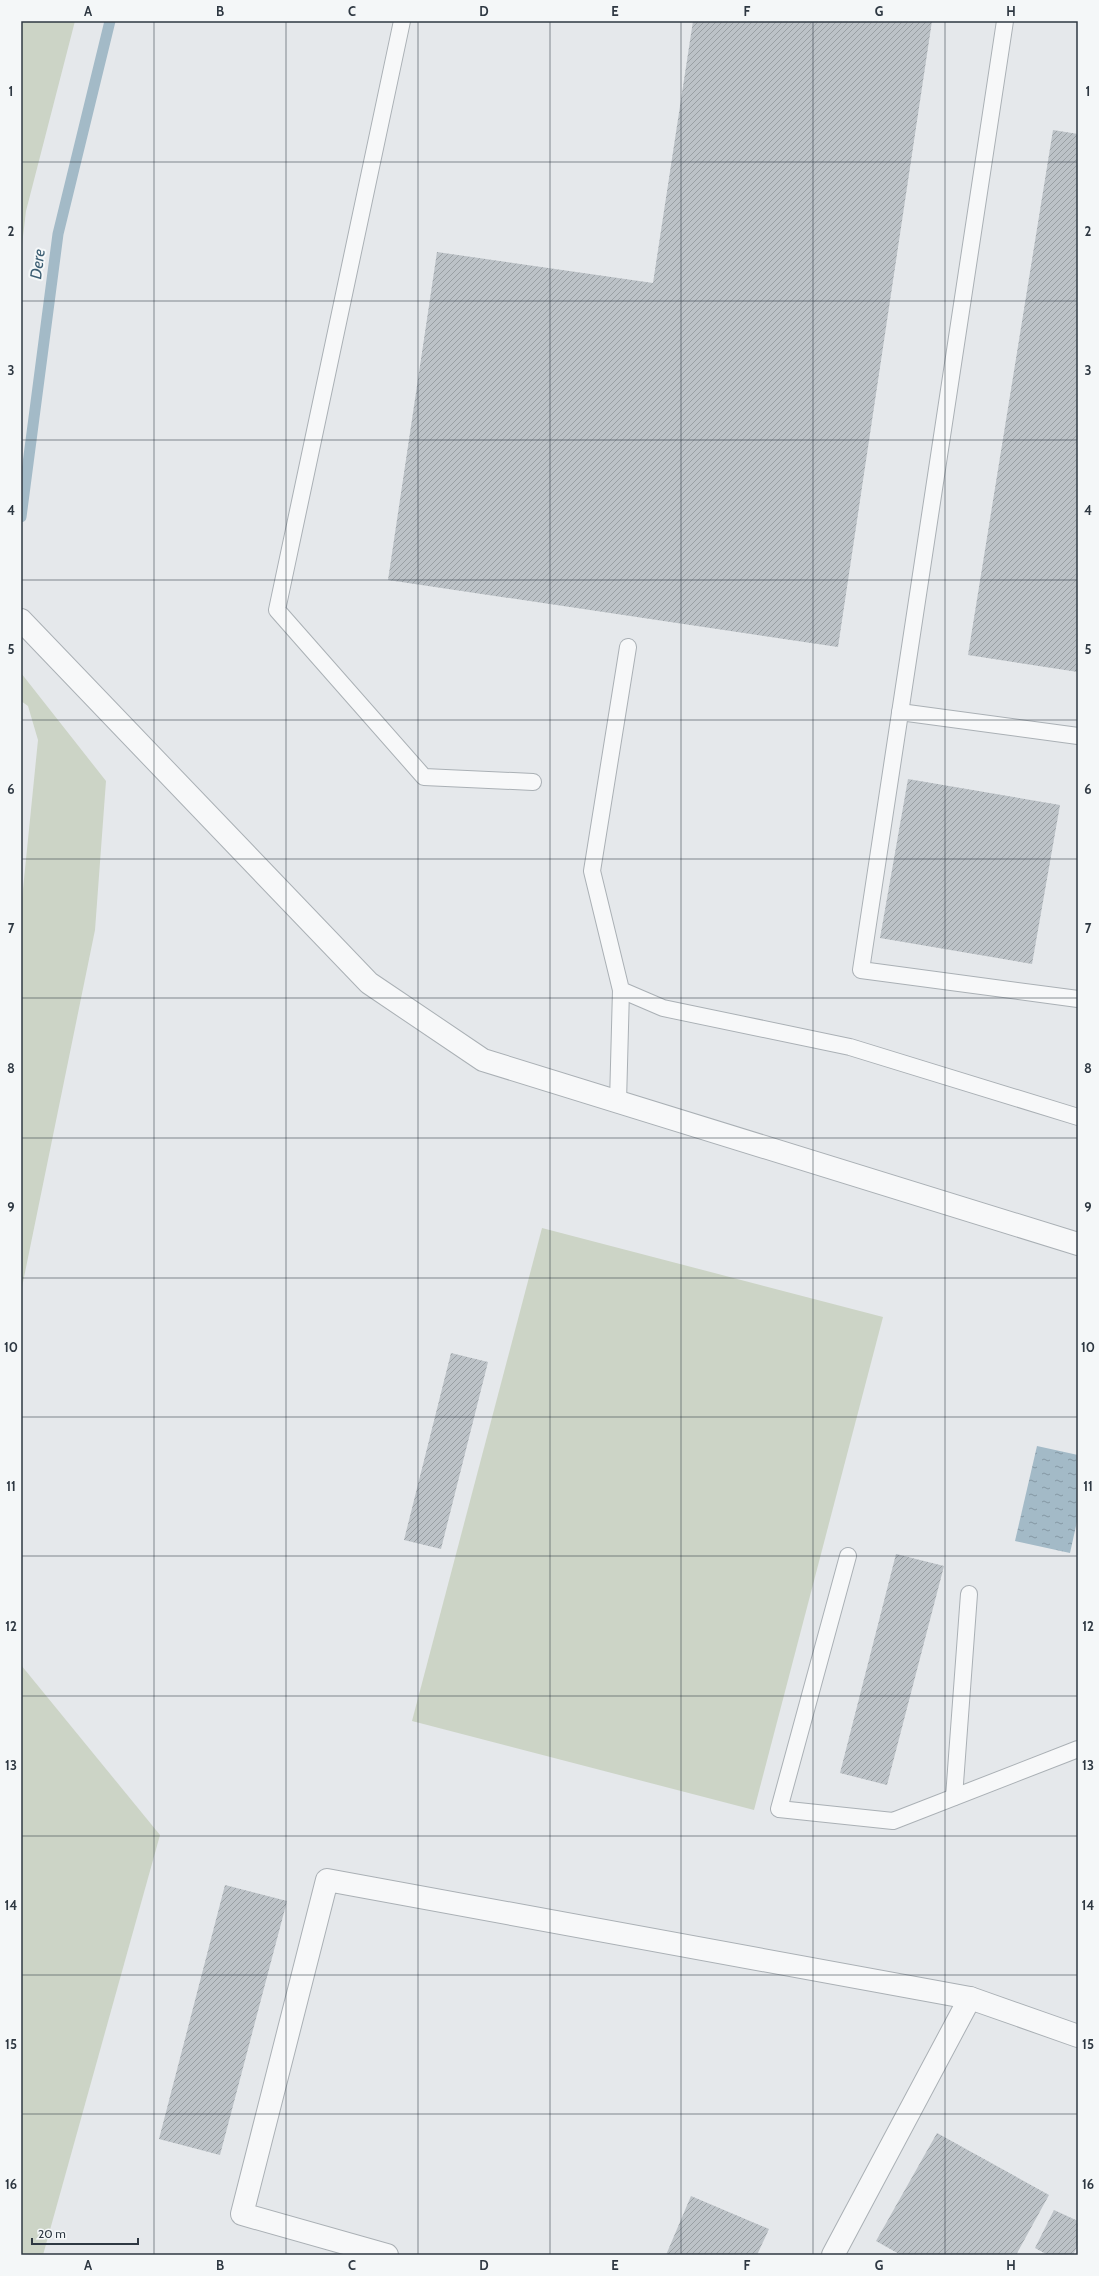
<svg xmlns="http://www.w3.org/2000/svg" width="1099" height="2276" viewBox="0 0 1099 2276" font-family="Cabin,sans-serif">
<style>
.grass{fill:#ccd4c6}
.water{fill:url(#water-ripples)}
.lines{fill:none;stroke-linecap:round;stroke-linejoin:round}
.stream{stroke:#a3bac7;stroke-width:11}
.building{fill:url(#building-hatch)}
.service-casing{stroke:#aab0b5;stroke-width:18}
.minor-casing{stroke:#aab0b5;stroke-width:24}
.service{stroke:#f7f8f9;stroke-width:16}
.minor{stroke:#f7f8f9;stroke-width:22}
.grid{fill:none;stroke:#2e3842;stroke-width:1;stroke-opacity:0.55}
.labels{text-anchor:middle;stroke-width:4;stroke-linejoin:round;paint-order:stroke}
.water-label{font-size:16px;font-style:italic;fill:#3b5d72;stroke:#f4f7f8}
.neatline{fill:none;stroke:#2e3842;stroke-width:1.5}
.grid-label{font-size:13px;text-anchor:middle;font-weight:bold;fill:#2e3842}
</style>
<defs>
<pattern id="water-ripples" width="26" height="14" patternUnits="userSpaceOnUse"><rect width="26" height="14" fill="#a3bac7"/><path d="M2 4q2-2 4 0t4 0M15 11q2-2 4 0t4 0" fill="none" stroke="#8598a3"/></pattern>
<pattern id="building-hatch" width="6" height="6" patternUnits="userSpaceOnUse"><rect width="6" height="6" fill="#bcc2c7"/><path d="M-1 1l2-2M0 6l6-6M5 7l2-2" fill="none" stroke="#999fa3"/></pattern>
</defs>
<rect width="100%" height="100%" fill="#e5e8eb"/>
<g class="grass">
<polygon points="21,21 75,21 26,211 21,253"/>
<polygon points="21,673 106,781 95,930 21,1292 21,909 38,740 28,706 21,701"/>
<polygon points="542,1228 883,1317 754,1810 412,1721"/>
<polygon points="21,1665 160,1835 43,2255 21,2255"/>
</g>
<polygon class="water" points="1037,1446 1078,1455 1078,1517 1070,1553 1015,1541"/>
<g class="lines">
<polyline class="stream" points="21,517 58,234 110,21"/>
</g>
<g class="building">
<polygon points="693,21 932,21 838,647 388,580 437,252 653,283"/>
<polygon points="1053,130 1078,134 1078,672 968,655"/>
<polygon points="908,779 1060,805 1032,964 880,938"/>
<polygon points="451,1353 488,1362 441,1549 404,1540"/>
<polygon points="896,1554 944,1566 887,1785 840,1773"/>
<polygon points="225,1885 287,1901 220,2155 159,2139"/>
<polygon points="937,2133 1049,2195 1016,2255 901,2255 876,2241"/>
<polygon points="691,2196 769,2229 757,2255 666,2255"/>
<polygon points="1054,2210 1078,2221 1078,2245 1073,2255 1048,2255 1035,2248"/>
</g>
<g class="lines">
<defs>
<g id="service">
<polyline points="402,21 277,610 424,777 533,782"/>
<polyline points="1005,21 861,970 1078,999"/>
<polyline points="628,647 592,871 621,990 663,1008 850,1047 1078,1117"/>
<polyline points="900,712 1078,736"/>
<polyline points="618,1102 621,990"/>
<polyline points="848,1556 779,1809 893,1821 1078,1749"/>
<polyline points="954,1797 969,1594"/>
</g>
<g id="minor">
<polyline points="21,620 369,983 483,1060 1078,1244"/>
<polyline points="387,2255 242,2214 327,1880 970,1998"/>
<polyline points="833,2255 970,1998 1078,2036"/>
</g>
</defs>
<use href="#service" class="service-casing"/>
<use href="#minor" class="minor-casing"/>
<use href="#service" class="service"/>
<use href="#minor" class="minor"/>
</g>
<path class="grid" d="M154,21v2234M286,21v2234M418,21v2234M550,21v2234M681,21v2234M813,21v2234M945,21v2234M21,162h1057M21,301h1057M21,440h1057M21,580h1057M21,720h1057M21,859h1057M21,998h1057M21,1138h1057M21,1278h1057M21,1417h1057M21,1556h1057M21,1696h1057M21,1836h1057M21,1975h1057M21,2114h1057"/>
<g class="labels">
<g class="water-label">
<text transform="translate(37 264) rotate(-83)" y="6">Dere</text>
</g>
</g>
<rect width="1099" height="2276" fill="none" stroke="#f4f7f8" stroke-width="44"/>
<path d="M32 2238v6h106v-6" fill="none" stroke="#2e3842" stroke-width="2"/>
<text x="38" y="2238" font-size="12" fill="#2e3842" stroke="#f4f7f8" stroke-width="3" paint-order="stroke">20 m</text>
<rect x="22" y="22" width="1055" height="2232" class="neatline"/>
<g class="grid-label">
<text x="88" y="16">A</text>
<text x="220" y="16">B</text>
<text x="352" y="16">C</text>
<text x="484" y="16">D</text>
<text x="615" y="16">E</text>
<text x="747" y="16">F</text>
<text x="879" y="16">G</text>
<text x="1011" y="16">H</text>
<text x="11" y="96">1</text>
<text x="1088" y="96">1</text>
<text x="11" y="236">2</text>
<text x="1088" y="236">2</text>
<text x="11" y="375">3</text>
<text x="1088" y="375">3</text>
<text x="11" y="515">4</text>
<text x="1088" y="515">4</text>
<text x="11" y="654">5</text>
<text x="1088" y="654">5</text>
<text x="11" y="794">6</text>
<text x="1088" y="794">6</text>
<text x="11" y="933">7</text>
<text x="1088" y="933">7</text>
<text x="11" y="1073">8</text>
<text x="1088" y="1073">8</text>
<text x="11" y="1212">9</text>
<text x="1088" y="1212">9</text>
<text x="11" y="1352">10</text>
<text x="1088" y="1352">10</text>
<text x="11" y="1491">11</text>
<text x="1088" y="1491">11</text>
<text x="11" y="1631">12</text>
<text x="1088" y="1631">12</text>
<text x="11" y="1770">13</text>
<text x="1088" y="1770">13</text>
<text x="11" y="1910">14</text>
<text x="1088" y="1910">14</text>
<text x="11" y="2049">15</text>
<text x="1088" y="2049">15</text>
<text x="11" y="2189">16</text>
<text x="1088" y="2189">16</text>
<text x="88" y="2270">A</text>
<text x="220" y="2270">B</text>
<text x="352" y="2270">C</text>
<text x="484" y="2270">D</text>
<text x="615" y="2270">E</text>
<text x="747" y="2270">F</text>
<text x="879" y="2270">G</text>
<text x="1011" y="2270">H</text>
</g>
</svg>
